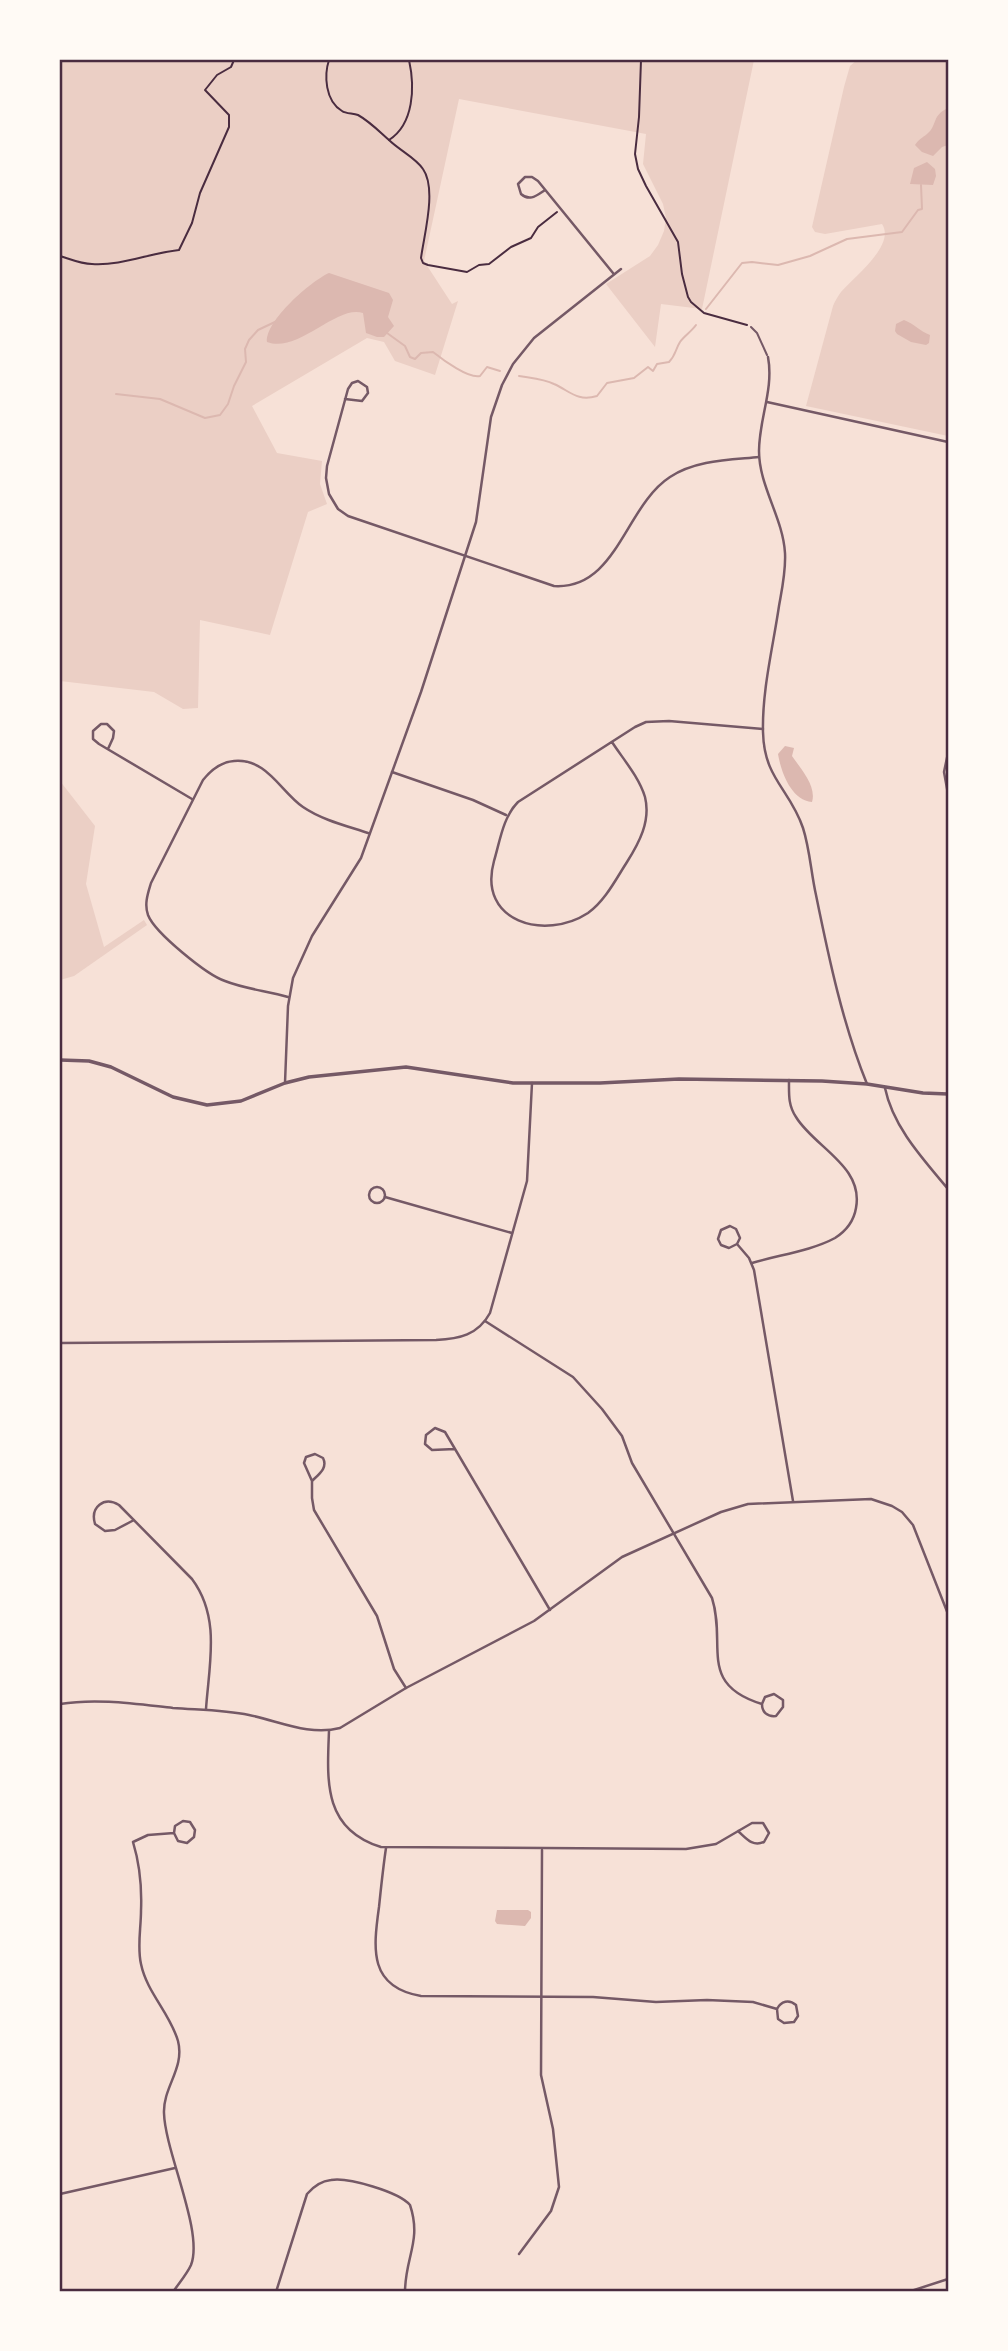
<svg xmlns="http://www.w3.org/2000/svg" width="1008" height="2351" viewBox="0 0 1008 2351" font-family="'Golos Text',sans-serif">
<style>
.green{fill:#ebcfc5}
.water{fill:#dcb8b0}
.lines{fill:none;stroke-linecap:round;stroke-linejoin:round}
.stream{stroke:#dcb8b0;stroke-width:2}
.path{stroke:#4a2c40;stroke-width:2}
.service{stroke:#755966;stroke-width:2}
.minor{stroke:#755966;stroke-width:2.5}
.tertiary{stroke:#755966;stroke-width:3.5}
.neatline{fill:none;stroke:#4a2c40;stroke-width:2.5}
</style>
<rect width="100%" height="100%" fill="#f7e1d7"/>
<g class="green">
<polygon points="60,60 754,60 702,309 661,304 655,347 606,284 650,256 658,245 664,231 666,218 663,204 643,164 646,134 459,99 424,261 452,304 458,301 435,375 395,361 384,342 367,338 252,406 277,453 322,461 320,484 327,504 308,512 270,635 200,620 198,708 183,709 154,692 60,681"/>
<path d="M857,60h91v376l-142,-30 27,-100c2,-5 5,-10 8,-14 13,-15 55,-47 41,-68l-57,10 -10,-2 -3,-5 32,-140 6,-21z"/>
<polygon points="60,781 95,826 86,884 104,947 144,920 147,925 74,976 60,980"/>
</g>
<g class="water">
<path d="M948,108v37l-6,2 -9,9 -11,-4 -7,-7c4,-6 7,-7 12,-11 11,-9 4,-18 21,-26z"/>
<polygon points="927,162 935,169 936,176 933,185 910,184 914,168"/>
<path d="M329,273l60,20 4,7 -5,17 6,9 -10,11h-7l-11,-4 -3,-20c-26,-9 -65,41 -96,29 -2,-21 44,-61 62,-69z"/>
<path d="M904,320c11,4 15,11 26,15l-1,8 -3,2 -15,-3 -14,-8 -2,-3 1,-7z"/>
<path d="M785,746l9,2 -2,8c8,12 25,30 20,46 -21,-2 -31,-30 -34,-48z"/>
<polygon points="497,1910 528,1910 531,1912 531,1918 525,1926 497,1924 495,1921"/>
</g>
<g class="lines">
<g class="stream">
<polyline points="706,309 742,263 752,262 778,265 810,256 847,239 902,232 918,210 922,209 921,185"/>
<path d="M387,333l18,13 5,11 5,2 6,-6 12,-1c10,8 36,27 47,24l7,-9 13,4"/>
<path d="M519,376c11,2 25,3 35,8 16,7 23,18 43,12l10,-13 27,-5 14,-11 5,4 4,-7 12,-2c7,-7 6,-12 11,-20 4,-6 11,-10 16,-17"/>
<polyline points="116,394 160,399 205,418 220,415 228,404 234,386 246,362 245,349 249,340 258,330 277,321"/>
</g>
<g class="path">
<path d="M329,60c-5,15 -4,41 13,51 4,3 11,2 16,4 11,6 22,17 31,25 25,-16 26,-53 20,-80"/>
<polyline points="641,60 639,117 635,154 638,169 646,186 678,242 682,274 688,297 691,302 704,313 747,325"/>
<path d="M389,140c10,10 27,18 34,29 14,20 1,66 -2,89l2,5 5,2 39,7 12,-7 10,-1 22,-17 20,-9 7,-11 19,-15"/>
<path d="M60,256c10,3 21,8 32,8 29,2 58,-11 87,-14l13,-27 8,-30 29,-66v-12l-24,-25 12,-15 14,-8 3,-7"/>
</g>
<polyline class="service" points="751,327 757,333 767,355"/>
<g class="minor">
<path d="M545,190c-8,5 -15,12 -24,4l-3,-10 7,-7h7l6,4 75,92"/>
<path d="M768,357c6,32 -9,62 -9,94 0,35 24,67 26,102 1,18 -3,36 -6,53 -6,41 -17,84 -16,126 1,47 27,57 40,96 7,22 8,45 13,67 13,64 27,130 51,189"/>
<path d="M345,399l17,2 6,-8 -1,-6 -9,-6 -6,2 -4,6 -21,77 -1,12 3,16 9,15 10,7 206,70c63,4 71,-80 116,-109 26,-17 59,-17 89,-20"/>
<polyline points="767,402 948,442"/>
<path d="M612,742c11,17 27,35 33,55 6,24 -6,46 -18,65 -11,17 -22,39 -39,51 -43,28 -111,9 -94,-52 6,-20 9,-44 24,-59l117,-75 11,-5 23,-1 94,8"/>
<polyline points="108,749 113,738 114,731 107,724 101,724 93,731 93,739 99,744 192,799"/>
<polyline points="948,753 944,772 948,794"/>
<polyline points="392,772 473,800 506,815"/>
<path d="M288,997c-20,-6 -43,-8 -63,-16 -18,-6 -70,-48 -77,-66 -4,-11 0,-22 3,-32l52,-103c8,-10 17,-18 31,-19 33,-3 46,30 69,46 19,13 44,19 65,26"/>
<polyline points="285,1083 288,1006 293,978 312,936 361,858 421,692 476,522 491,417 502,385 513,364 534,338 621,269"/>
<path d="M885,1088c8,39 38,71 63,101"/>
<circle cx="377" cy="1195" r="8"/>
<polyline points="385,1197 512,1233"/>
<polyline points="737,1244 740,1238 736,1229 730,1226 721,1230 718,1239 721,1245 729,1248 737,1244 749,1258 754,1270 793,1501"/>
<path d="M752,1263c26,-8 59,-12 83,-25 11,-7 19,-18 21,-30 8,-42 -42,-61 -60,-91 -8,-12 -7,-23 -7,-37"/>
<path d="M485,1321l88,56 29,32 20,27 10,27 80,135c15,47 -15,86 50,106 0,8 5,13 14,12l7,-9v-7l-9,-6 -9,3 -3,7"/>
<path d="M60,1343l376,-3c23,-1 42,-5 54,-27l37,-132 5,-98"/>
<polyline points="455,1449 432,1450 425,1444 426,1435 435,1428 445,1432 550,1610"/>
<path d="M312,1481c7,-7 16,-13 11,-23l-8,-4 -9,3 -2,6 8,18v17l2,12 63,106 17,53 12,19"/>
<path d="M134,1520l-19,10 -10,1 -10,-7c-5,-17 9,-28 24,-19l73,74c29,39 17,85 14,130"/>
<path d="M60,1704c37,-6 76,0 113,4 26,2 51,2 76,7 30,6 60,21 91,13l66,-40 128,-67 88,-64 99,-45 27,-8 123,-5 21,7 10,6 11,13 35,89"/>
<path d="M329,1731c-2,50 -6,98 52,116l305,2 30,-5 36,-21h11l6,10 -5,9c-12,5 -18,-4 -26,-11"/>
<path d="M386,1848c-3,20 -5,40 -7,59 -6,43 -10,80 42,89l172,1 63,5 51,-2 46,2 24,7 1,10 6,4 10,-1 4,-6 -2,-11c-7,-6 -15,-4 -19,4"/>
<polyline points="60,2194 175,2168"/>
<polyline points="519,2254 551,2211 559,2187 553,2129 541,2075 542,1850"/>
<path d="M173,2292c6,-9 14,-18 18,-27 13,-33 -26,-113 -27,-152 -1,-26 21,-45 14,-72 -8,-28 -31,-48 -37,-77 -4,-17 0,-36 0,-53 1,-24 -1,-46 -8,-69l15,-7 26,-2 1,-7 8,-5 7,1 5,8 -1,7 -7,6 -9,-2 -4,-8"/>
<path d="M276,2292l31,-98c6,-7 14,-13 24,-14 17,-3 68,12 79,25 12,36 -5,52 -5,87"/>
<polyline points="908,2292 948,2279"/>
</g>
<polyline class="tertiary" points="60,1060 89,1061 111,1067 173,1097 207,1105 241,1101 285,1083 309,1077 406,1067 513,1083 600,1083 679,1079 822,1081 867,1084 923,1093 948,1094"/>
</g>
<rect width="1008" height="2351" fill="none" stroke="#fffaf5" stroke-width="122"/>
<rect x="61" y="61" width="886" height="2229" class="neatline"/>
</svg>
